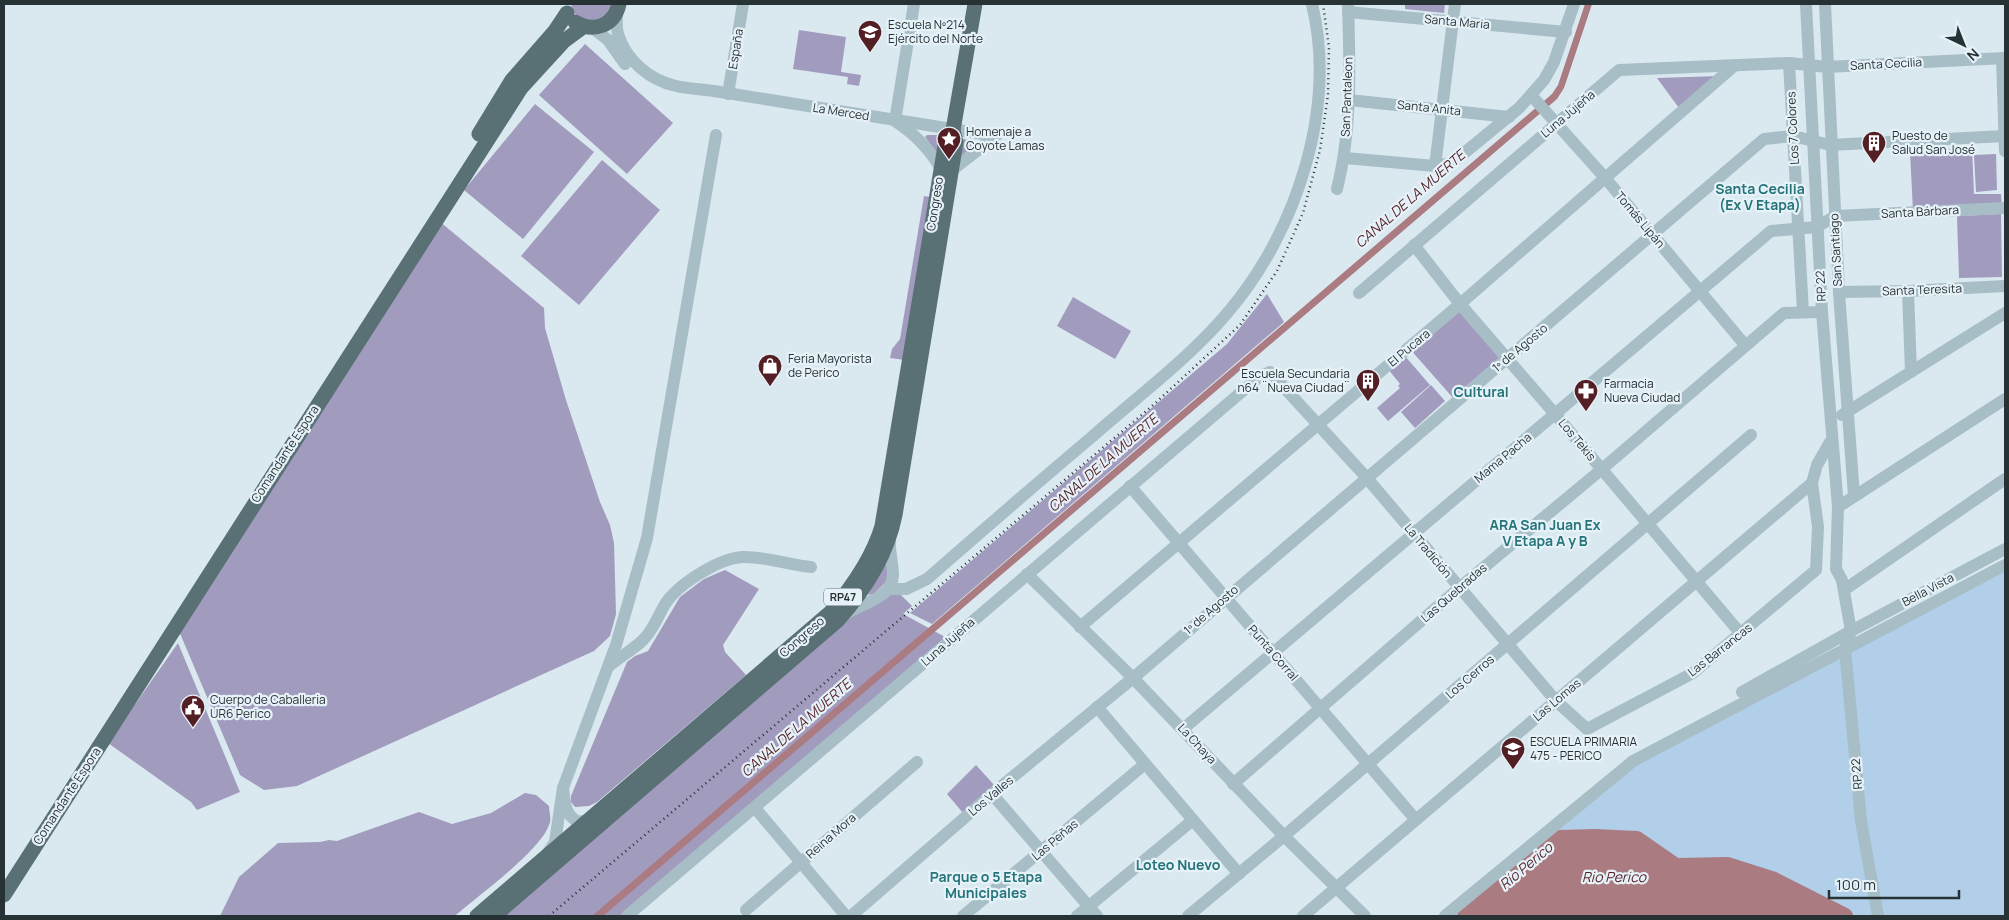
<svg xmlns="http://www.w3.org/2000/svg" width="2009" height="920" viewBox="0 0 2009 920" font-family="Manrope,sans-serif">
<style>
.green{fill:#a19bbe}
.sand{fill:#b2cfea}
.water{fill:#ab7b82}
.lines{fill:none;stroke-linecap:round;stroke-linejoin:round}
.river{stroke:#ab7b82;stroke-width:16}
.minor{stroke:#a7bec7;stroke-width:12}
.major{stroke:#597175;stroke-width:15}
.rail{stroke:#273234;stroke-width:2.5;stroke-dasharray:1 4;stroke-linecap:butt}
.labels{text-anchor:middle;stroke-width:4.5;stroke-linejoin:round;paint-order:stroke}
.shield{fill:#e6f2f8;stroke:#606c6f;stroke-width:1}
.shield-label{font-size:11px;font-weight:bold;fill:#273234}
.street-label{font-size:12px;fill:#273234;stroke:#e6f2f8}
.poi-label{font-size:12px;fill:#273234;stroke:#e6f2f8;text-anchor:start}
.neighbourhood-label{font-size:14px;font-weight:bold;fill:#247479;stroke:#e6f2f8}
.water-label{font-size:14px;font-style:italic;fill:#531f25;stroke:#e6f2f8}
</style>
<rect width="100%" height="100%" fill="#dae8f0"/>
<g class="green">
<path d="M571,4h44l-15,18c-14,-2 -26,-2 -29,-18z"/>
<polygon points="1405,4 1445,4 1444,13 1405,9"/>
<polygon points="799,30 846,37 841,72 861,75 859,86 847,84 848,77 793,69"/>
<polygon points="585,44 673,123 627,174 539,95"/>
<polygon points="1719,76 1679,108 1657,78"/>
<polygon points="535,104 594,152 523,239 464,190"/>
<polygon points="927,135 940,135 942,138 939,156 925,137"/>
<polygon points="964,139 978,143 959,158 961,140"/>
<polygon points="1972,148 1974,194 2001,194 2002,207 1913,211 1910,152"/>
<polygon points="1996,154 1997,190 1976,192 1974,155"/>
<polygon points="602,160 660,210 579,305 521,256"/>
<polygon points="924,196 930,197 905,360 890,358 892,349 900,339"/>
<polygon points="2001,214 2002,277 1959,278 1957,216"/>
<polygon points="439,221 544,308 545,328 566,400 600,502 610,525 614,543 616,614 610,636 594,651 297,786 264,790 240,775 179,631"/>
<polygon points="1267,294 1284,322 932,624 910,613 1227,344"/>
<polygon points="1073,297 1131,331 1115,359 1057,326"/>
<polygon points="1457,306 1501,356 1454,399 1409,348"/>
<polygon points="1404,355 1430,385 1388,421 1377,408 1400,388 1398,386 1400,384 1388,369"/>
<polygon points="1431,385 1445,401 1415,428 1401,412"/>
<polygon points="885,563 888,568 887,581 874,594 868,595"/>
<polygon points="725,570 759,589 723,645 725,652 746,675 597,802 589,806 575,807 571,802 571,796 627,662 635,656 648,651 680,597 704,579"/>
<polygon points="893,587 912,606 903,614 947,638 620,916 498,916 841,620"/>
<polygon points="178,643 240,792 197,810 191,802 108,743"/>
<polygon points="976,765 995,786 963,813 947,794"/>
<path d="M525,793l11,2 13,11c0,6 3,13 0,19 -9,26 -71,71 -94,91h-235l19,-39 39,-34 42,-1 9,-2 8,1 82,-29 33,12 39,-11z"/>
</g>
<polygon class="sand" points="2005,570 2005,916 1453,916 1635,766"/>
<g class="water">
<polygon points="1585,4 1592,4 1564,88 1557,99 603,916 592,916 1552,94 1558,85"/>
<polygon points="1595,837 1637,839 1676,866 1728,865 1772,879 1845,916 1465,916 1559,838"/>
</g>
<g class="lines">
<polyline class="river" points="1465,916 1559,838 1595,837 1637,839 1676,866 1728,865 1772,879 1845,916"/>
<g class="minor">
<path d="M914,4l-19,117c20,13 34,27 46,48"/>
<polyline points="1806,4 1822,312 1838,507 1836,569 1842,580 1851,631 1845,649 1861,821 1878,916"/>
<polyline points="1825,4 1839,292 1854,496"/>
<path d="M617,10c0,8 -1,17 1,24 8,26 31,46 58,52 12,3 26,3 38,5l282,45"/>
<polyline points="1348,12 1566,32"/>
<polyline points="593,28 608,40 625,64"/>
<polyline points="2002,58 2005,151"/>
<polyline points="1789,63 1803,312"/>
<polyline points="728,94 743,4"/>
<polyline points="1531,95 1606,179 1745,345"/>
<polyline points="1349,100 1509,117"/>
<polyline points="1345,158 1435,166 1452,163 1519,108 1544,80 1554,62 1574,4"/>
<polyline points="1435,166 1455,4"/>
<polyline points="951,171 996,136"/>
<path d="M1337,189c15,-60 13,-124 11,-185"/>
<polyline points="1414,245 1460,304 1555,414 1741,634"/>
<polyline points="1908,291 1911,372"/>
<polyline points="1839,292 1908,291 2005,286"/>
<polyline points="1359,293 1619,70 1789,63 1827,67 2005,58"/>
<polyline points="1842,415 2005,313"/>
<polyline points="1130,486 1416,820"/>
<polyline points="1838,507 2005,399"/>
<polyline points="1027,574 1133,678 1284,836 1365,916"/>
<path d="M888,589h18l21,-10c55,-48 110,-96 166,-143 45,-40 98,-79 136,-125 68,-80 108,-204 83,-307"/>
<polyline points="1844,590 2005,479"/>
<path d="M846,614c15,-11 46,-15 47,-39 0,-12 -4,-23 -3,-35"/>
<polyline points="1080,627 1460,304 1734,66"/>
<path d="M609,666c10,-8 23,-16 33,-25 11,-10 15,-23 22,-35 12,-21 55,-48 79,-49 18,-1 49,8 68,10"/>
<polyline points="1742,692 1851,631 2005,549"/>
<polyline points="1097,707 1239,874"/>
<polyline points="1183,729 1771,231 1817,227 1835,216 2005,208"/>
<polyline points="1233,784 1459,588 1602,469 1784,313 1822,312"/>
<polyline points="563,788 616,645 647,538 716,135"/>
<polyline points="992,794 1097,916"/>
<polyline points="755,808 846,916"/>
<path d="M547,854l8,-12 8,-54c2,14 1,26 15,34l11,-2"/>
<polyline points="746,910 917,762"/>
<polyline points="627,916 1259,377 1270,372 1366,477 1556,701 1587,729 1693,673 1816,570 1818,527 1812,483 1817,465 1830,442"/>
<polyline points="851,916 992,794 1133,678 1764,139 1793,136 1830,145 2005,136"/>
<polyline points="963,916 1145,764"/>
<polyline points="1077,916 1193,820"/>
<polyline points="1188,916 1284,836 1751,435"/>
<polyline points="1303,916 1812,483"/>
<polyline points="1445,916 1633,761 2005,565"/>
</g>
<g class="major">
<path d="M575,22c19,11 39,4 44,-18"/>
<polyline points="479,134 512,80 555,31 567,13"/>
<polyline points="4,895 521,88 564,41 583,27"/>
<path d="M477,916l354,-304c21,-25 42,-55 51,-86l64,-386 7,-10"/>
<path d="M494,916l344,-296c26,-29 49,-65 57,-105l61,-373 -3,-12 22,-126"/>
</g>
<polyline class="rail" points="549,916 1151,407 1240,325 1277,271 1303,213 1320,150 1328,95 1329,47 1323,4"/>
</g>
<defs>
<symbol id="school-pin" viewBox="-11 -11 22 30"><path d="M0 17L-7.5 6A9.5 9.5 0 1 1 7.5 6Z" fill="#531f25" stroke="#e6f2f8"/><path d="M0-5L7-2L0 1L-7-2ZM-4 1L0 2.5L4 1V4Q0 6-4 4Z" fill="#fff"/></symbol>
<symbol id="sight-pin" viewBox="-11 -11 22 30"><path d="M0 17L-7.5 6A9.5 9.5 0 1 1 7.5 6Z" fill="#531f25" stroke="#e6f2f8"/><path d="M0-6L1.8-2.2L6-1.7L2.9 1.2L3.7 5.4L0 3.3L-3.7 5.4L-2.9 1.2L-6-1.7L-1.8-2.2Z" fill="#fff"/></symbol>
<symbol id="building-pin" viewBox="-11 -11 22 30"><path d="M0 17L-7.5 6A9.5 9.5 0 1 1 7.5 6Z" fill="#531f25" stroke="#e6f2f8"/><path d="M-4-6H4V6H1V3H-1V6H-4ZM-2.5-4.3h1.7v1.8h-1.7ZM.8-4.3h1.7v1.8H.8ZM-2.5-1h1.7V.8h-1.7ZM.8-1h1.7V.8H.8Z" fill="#fff"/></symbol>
<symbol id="shop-pin" viewBox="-11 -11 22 30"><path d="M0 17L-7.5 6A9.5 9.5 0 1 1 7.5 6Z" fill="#531f25" stroke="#e6f2f8"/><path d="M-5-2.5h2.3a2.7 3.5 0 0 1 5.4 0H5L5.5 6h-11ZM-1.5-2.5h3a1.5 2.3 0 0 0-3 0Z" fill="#fff"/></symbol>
<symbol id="pharmacy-pin" viewBox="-11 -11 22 30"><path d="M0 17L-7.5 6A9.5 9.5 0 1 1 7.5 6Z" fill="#531f25" stroke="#e6f2f8"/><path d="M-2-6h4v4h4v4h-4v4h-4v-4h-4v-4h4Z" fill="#fff"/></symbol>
<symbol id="civic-pin" viewBox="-11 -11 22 30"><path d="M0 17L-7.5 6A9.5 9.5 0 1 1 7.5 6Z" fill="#531f25" stroke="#e6f2f8"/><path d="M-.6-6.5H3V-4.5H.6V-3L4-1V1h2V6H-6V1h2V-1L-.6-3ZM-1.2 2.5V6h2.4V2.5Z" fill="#fff"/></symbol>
</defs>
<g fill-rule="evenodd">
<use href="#school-pin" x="856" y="18" width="28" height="38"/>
<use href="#sight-pin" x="935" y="125" width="28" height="38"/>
<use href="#building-pin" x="1860" y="129" width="28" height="38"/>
<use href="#shop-pin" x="756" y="352" width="28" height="38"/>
<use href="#building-pin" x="1354" y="367" width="28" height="38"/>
<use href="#pharmacy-pin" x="1572" y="377" width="28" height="38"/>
<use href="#civic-pin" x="179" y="693" width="28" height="38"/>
<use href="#school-pin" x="1499" y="735" width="28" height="38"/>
</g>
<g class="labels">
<rect class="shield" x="824" y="588.5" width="38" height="17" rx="4"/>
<g class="shield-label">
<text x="843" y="601">RP47</text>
</g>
<g class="street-label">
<text transform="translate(1457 22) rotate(5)" y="4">Santa Maria</text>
<text transform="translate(736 49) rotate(-81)" y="4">España</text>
<text transform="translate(1886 64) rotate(-3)" y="4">Santa Cecilia</text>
<text transform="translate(1347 97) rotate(-88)" y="4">San Pantaleon</text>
<text transform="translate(1429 108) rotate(6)" y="4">Santa Anita</text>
<text transform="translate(841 112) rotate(9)" y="4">La Merced</text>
<text transform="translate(1568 114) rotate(-40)" y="4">Luna Jujeña</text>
<text transform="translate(1793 128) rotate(-93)" y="4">Los 7 Colores</text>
<text transform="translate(935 204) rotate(-81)" y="4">Congreso</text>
<text transform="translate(1920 212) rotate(-3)" y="4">Santa Bárbara</text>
<text transform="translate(1640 220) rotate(50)" y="4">Tomás Lipán</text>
<text transform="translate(1836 250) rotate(-93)" y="4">San Santiago</text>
<text transform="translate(1821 286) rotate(-93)" y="4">RP 22</text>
<text transform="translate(1922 290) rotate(-2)" y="4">Santa Teresita</text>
<text transform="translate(1409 348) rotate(-40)" y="4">El Pucara</text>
<text transform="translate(1520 348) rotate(-40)" y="4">1º de Agosto</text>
<text transform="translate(1577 440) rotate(50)" y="4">Los Tekis</text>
<text transform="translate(285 454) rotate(-57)" y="4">Comandante Espora</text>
<text transform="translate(1503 458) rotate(-40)" y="4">Mama Pacha</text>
<text transform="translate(1428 551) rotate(50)" y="4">La Tradición</text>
<text transform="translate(1928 590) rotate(-28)" y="4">Bella Vista</text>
<text transform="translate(1454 593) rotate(-41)" y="4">Las Quebradas</text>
<text transform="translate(1211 610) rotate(-41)" y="4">1º de Agosto</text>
<text transform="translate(802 637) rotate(-41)" y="4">Congreso</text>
<text transform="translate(948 642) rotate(-41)" y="4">Luna Jujeña</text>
<text transform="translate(1720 650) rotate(-38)" y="4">Las Barrancas</text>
<text transform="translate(1273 653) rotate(49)" y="4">Punta Corral</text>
<text transform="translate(1470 677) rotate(-41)" y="4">Los Cerros</text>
<text transform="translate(1557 700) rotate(-40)" y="4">Las Lomas</text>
<text transform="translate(1197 744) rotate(47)" y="4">La Chaya</text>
<text transform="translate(1857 774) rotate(-95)" y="4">RP 22</text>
<text transform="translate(67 796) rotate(-57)" y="4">Comandante Espora</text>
<text transform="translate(991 796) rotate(-40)" y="4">Los Valles</text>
<text transform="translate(831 836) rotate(-41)" y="4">Reina Mora</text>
<text transform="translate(1055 840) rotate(-40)" y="4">Las Peñas</text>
</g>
<g class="poi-label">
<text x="888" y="29">Escuela Nº214<tspan x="888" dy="14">Ejército del Norte</tspan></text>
<text x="966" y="136">Homenaje a<tspan x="966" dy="14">Coyote Lamas</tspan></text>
<text x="1892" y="140">Puesto de<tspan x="1892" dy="14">Salud San José</tspan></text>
<text x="788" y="363">Feria Mayorista<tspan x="788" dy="14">de Perico</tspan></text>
<text x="1350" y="378" text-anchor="end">Escuela Secundaria<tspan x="1350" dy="14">n64 ¨Nueva Ciudad¨</tspan></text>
<text x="1604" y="388">Farmacia<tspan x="1604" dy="14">Nueva Ciudad</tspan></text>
<text x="210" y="704">Cuerpo de Caballeria<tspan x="210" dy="14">UR6 Perico</tspan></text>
<text x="1530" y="746">ESCUELA PRIMARIA<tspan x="1530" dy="14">475 - PERICO</tspan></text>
</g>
<g class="neighbourhood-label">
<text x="1760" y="194">Santa Cecilia<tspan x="1760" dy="16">(Ex V Etapa)</tspan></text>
<text x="1481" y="397">Cultural</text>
<text x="1545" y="530">ARA San Juan Ex<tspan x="1545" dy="16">V Etapa A y B</tspan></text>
<text x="1178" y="870">Loteo Nuevo</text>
<text x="986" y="882">Parque o 5 Etapa<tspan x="986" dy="16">Municipales</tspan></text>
</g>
<g class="water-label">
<text transform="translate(1410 199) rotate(-41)" y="5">CANAL DE LA MUERTE</text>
<text transform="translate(1103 463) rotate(-41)" y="5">CANAL DE LA MUERTE</text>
<text transform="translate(796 728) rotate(-41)" y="5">CANAL DE LA MUERTE</text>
<text transform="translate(1526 866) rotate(-40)" y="5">Río Perico</text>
<text x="1614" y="882">Rio Perico</text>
</g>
</g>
<rect width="2009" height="920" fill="none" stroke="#273234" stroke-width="10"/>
<g transform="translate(1964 45) rotate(137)" stroke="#e6f2f8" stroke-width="4" paint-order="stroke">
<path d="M0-4L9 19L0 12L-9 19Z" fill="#273234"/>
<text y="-8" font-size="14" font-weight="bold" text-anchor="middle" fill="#273234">N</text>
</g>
<path d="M1829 890v8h130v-8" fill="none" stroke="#273234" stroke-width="2.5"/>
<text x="1836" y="890" font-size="15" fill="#273234" stroke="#e6f2f8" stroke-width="4" paint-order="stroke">100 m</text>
</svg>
